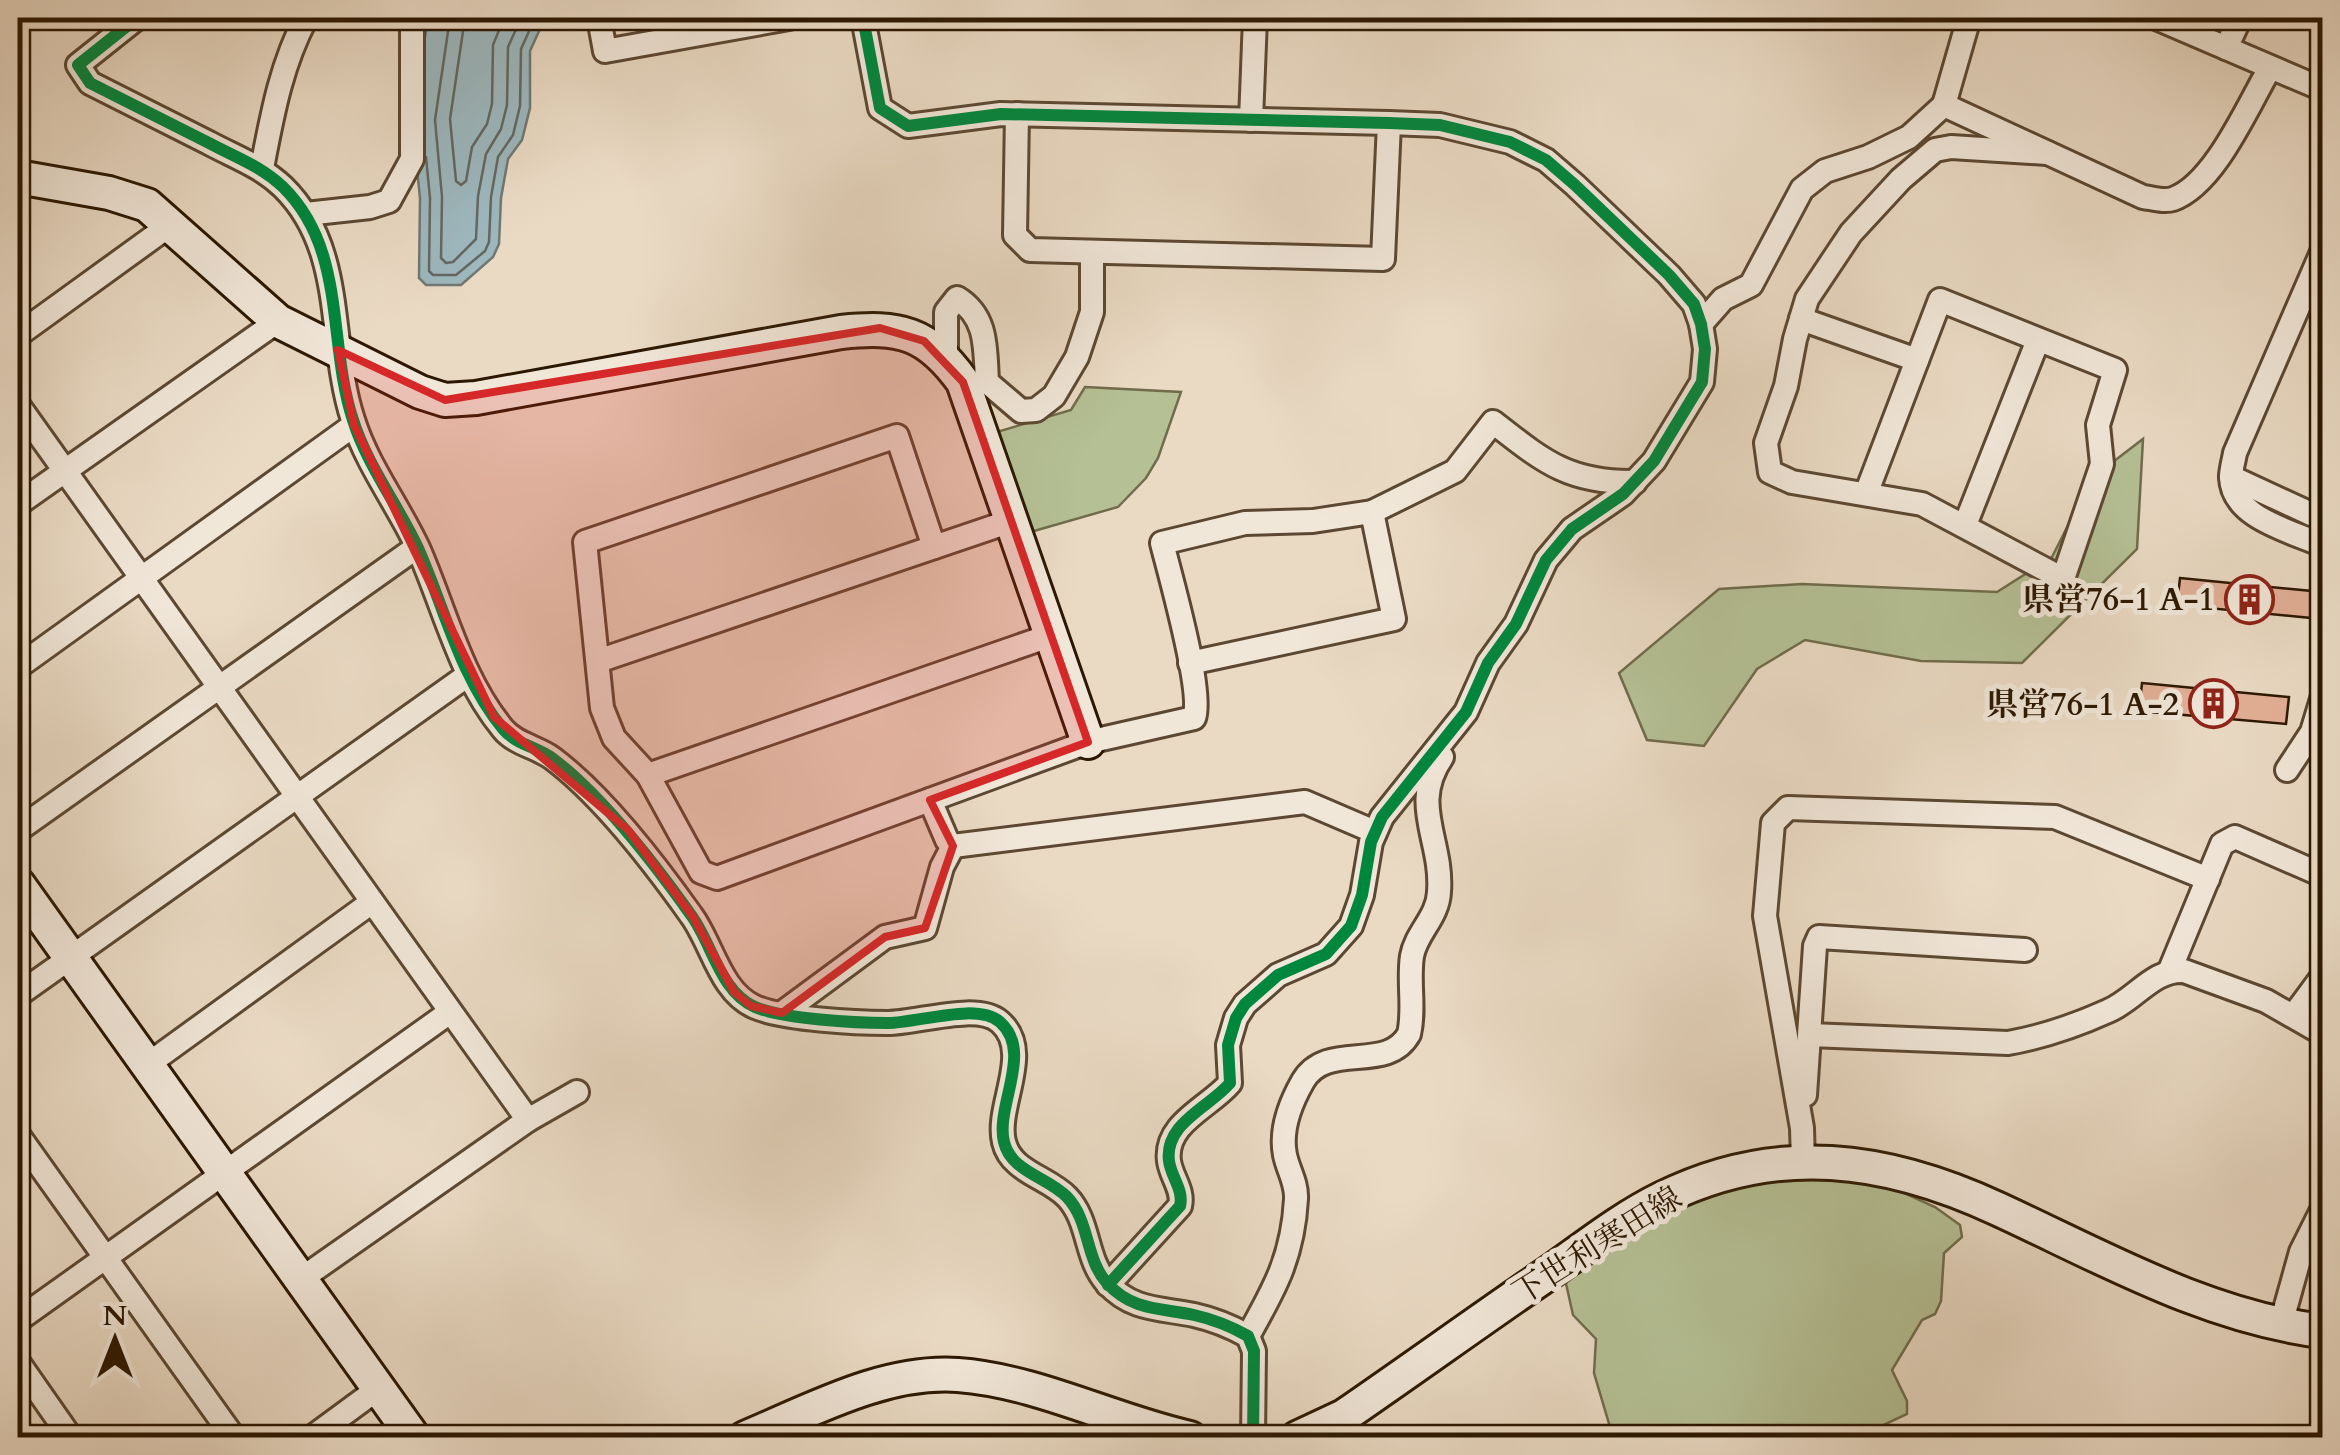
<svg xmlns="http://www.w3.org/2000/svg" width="2340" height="1455" viewBox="0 0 2340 1455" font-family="Cardo,'Noto Serif JP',serif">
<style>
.green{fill:#b5c095;stroke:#706c4c;stroke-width:2.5}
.water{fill:#9db8bf;stroke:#707873;stroke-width:2.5}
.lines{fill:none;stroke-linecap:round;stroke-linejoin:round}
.shore{stroke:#646860;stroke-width:2.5}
.building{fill:#e3b097;stroke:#2c1802;stroke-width:2.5}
.street-casing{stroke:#5c4832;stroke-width:28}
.secondary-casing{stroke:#2c1802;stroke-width:38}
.street{stroke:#f1e7d9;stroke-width:22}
.secondary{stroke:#f1e7d9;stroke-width:32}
.cycleway-casing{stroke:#f1e7d9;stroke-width:19}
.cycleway{stroke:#00873e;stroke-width:12}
.marked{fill:#d62828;fill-opacity:0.2;stroke:#d62828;stroke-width:8;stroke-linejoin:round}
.labels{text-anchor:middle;stroke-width:10;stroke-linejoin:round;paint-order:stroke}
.poi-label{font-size:32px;font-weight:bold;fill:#2c1802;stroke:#f1e7d9;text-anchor:end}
.street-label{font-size:32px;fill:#2c1802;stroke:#f1e7d9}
</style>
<rect width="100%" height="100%" fill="#eadac4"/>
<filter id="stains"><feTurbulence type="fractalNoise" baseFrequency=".002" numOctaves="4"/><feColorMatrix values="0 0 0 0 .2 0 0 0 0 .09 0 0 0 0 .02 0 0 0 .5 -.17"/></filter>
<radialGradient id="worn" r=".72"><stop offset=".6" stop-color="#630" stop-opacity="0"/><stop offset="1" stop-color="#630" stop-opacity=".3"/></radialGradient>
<g class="green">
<polygon points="1085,387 1181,392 1158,458 1146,478 1118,507 1006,539 973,439 1071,410"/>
<polygon points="2143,439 2137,549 2022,663 1921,661 1805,640 1757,669 1704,746 1647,740 1619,673 1719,589 1802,584 1997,592 2052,557 2092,478"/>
<polygon points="1795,1169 1880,1182 1935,1207 1960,1225 1962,1237 1944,1253 1941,1301 1935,1314 1922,1320 1892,1370 1907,1401 1907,1414 1858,1437 1613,1437 1594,1373 1596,1339 1573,1315 1565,1279 1612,1229 1718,1185"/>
</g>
<polygon class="water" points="428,18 545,18 530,51 530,108 522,140 508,159 501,198 499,244 493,257 461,285 426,285 419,278 420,198 412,120"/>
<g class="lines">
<g class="shore">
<polyline points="450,18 435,120 442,197 441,258 446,263 453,262 476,239 478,196 486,154 501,129 507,105 508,47 521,18"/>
<polyline points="465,18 450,119 456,181 461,185 466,181 472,147 487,124 492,104 493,45 504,18"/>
<polyline points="426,157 430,198 429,271 433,275 456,275 485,251 489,242 491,197 498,157 513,135 520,106 521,49 535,18"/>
</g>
</g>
<g class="building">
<polygon points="2180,578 2322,592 2322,619 2177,605"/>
<polygon points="2142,683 2289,697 2286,724 2139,711"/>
</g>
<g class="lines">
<defs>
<g id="street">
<path d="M137,18l-59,47 12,18c39,20 79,40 119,60 26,14 52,23 74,44 64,63 44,154 70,233 14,45 45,85 65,128 27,61 42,129 85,181 12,15 34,18 49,29 51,38 102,105 139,157 21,28 29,77 64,92 28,12 101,16 133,16 30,0 89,-21 112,-1 34,30 -5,84 4,120 7,30 44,35 63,55 23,24 18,62 40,86 25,28 54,25 87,32 18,4 38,12 54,21l6,15 -1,87"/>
<polyline points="599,18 605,51 789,18"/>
<path d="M863,18l17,90 28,18 93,-12 388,9 51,2 70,17 36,18 29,25 94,90 25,29 7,20 4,25 -3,33 -48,79 -31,33 -51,35 -26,31 -30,64 -28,39 -22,49 -84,105 -11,25 -9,53 -11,31 -25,28 -48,21 -33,29 -9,14 -8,27 2,38c-20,24 -66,40 -61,78 2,16 15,29 11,45l-72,79"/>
<path d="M1969,18l-25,87 199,92c9,1 21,5 30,2 42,-15 75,-94 97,-131"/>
<polyline points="2156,18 2322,89"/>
<polyline points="2226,48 2240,18"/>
<polyline points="1017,114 1015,235 1030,250 1383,259 1389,123"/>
<polyline points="1251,120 1255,18"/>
<path d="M262,168c10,-52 19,-103 44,-150"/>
<polyline points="306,214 370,207 389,201 412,159 412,18"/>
<path d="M2322,252l-87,201c-1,7 -4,16 -4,24 1,41 60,54 91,68"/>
<polyline points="1801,319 1917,360"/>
<polyline points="1701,324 1723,299 1751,285 1802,189 1825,171 1868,157 1909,137 1944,105"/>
<polyline points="18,335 170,225"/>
<path d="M946,359v-47l11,-14c31,19 28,51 30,84l34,29 15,-1 18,-14 23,-39 15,-45v-58"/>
<polyline points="18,405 528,1120"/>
<polyline points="2231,477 2322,519"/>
<polyline points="1866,494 1940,300 2115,370 2098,425 2102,464 2063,579 1922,504 1792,482 1770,472 1766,443 1786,386 1795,339 1807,299 1851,233 1901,179 1935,150 1951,147 2047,153"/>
<polyline points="18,504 278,321"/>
<polyline points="1965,525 2038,340"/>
<path d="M934,547l-37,-111 -312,106 17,166 12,30 34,37 53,97 16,6 371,-136 106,-24c10,-25 -24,-143 -32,-175l83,-20 68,-2 59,-9 83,-41 38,-49c50,39 75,61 142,60"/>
<polyline points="598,661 1011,521"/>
<polyline points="1190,663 1394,619 1372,512"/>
<polyline points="18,667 354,425"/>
<polyline points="2287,770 2312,732 2322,699"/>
<polyline points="648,775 1049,636"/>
<polyline points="930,800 947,840 953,846 1305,802 1375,832"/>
<polyline points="18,830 417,547"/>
<polyline points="2170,970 2222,844 2235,837 2322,875"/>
<polyline points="18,995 468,675"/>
<polyline points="782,1013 885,937 925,928 942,867 953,846"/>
<polyline points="2294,1015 2322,977"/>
<path d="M1810,1035l198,8c34,-6 69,-18 100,-32 27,-11 45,-42 76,-40l82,30 56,32"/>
<polyline points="147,1065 372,902"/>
<polyline points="1805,1095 1815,946 1819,937 2025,950"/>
<polyline points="18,1135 234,1438"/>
<polyline points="1803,1162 1802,1128 1765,916 1773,823 1788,808 2055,817 2208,879"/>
<polyline points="301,1279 528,1120 577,1092"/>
<polyline points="18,1320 450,1012"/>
<polyline points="2281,1324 2301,1252 2322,1210"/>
<path d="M1248,1336c27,-48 45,-80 48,-137 1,-16 -8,-29 -11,-44 -5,-25 6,-53 18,-74 24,-41 84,-7 106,-47 6,-25 -1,-52 3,-78 4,-23 26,-39 27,-64 4,-52 -30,-87 3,-135"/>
<polyline points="18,1362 71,1438"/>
<polyline points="311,1438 379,1388"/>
</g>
<g id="secondary">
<path d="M18,177l91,16 38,12 131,116 142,71 25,8 31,-2 365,-66c59,-6 86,0 122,50l125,360"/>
<polyline points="18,884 414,1438"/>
<path d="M745,1438c67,-28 139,-68 213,-63 80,6 155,46 232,63"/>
<path d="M1297,1438l47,-22c67,-46 132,-93 199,-139 39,-27 77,-58 120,-79 114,-56 223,-41 335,11 104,48 209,108 324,122"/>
</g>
</defs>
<use href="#street" class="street-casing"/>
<use href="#secondary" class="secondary-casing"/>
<use href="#street" class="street"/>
<use href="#secondary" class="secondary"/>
<defs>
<g id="cycleway">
<path d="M137,18l-59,47 12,18c39,20 79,40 119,60 26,14 52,23 74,44 64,63 44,154 70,233 14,45 45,85 65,128 27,61 42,129 85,181 12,15 34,18 49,29 51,38 102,105 139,157 21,28 29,77 64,92 28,12 101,16 133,16 30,0 89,-21 112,-1 34,30 -5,84 4,120 7,30 44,35 63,55 23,24 18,62 40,86 25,28 54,25 87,32 18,4 38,12 54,21l6,15 -1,87"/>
<path d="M863,18l17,90 28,18 93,-12 388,9 51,2 70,17 36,18 29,25 94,90 25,29 7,20 4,25 -3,33 -48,79 -31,33 -51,35 -26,31 -30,64 -28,39 -22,49 -84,105 -11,25 -9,53 -11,31 -25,28 -48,21 -33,29 -9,14 -8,27 2,38c-20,24 -66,40 -61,78 2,16 15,29 11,45l-72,79"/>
</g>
</defs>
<use href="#cycleway" class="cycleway-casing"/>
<use href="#cycleway" class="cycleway"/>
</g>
<path class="marked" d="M880,328l44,13 39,41 125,360 -158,58 23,46 -28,82 -40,9 -103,76 -31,-7 -17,-14 -41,-75 -65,-87 -134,-113 -140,-292 -16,-75 107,50z"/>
<defs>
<symbol id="building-ring" viewBox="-11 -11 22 22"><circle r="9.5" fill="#f1e7d9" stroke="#8f2418" stroke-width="1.5"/><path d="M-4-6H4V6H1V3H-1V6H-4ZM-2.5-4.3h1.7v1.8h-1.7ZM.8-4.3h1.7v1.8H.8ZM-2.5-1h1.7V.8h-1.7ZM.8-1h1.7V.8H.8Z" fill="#8f2418"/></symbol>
</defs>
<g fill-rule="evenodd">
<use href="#building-ring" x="2222" y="572" width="55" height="55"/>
<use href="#building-ring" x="2186" y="676" width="55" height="55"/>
</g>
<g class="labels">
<g class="poi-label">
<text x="2215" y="610">県営76-1 A-1</text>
<text x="2179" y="715">県営76-1 A-2</text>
</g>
<g class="street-label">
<text transform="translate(1597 1245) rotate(-32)" y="11">下世利寒田線</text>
</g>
</g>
<rect width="2340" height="1455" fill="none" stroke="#eadac4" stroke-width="60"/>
<rect x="20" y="20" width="2300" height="1415" fill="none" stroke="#2c1802" stroke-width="5"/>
<rect x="30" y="30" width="2280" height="1395" fill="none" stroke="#2c1802" stroke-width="2.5"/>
<g transform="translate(115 1340)" stroke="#f1e7d9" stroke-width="8" paint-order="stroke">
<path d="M0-8L18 38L0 25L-18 38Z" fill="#2c1802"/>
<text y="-15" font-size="28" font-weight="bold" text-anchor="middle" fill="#2c1802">N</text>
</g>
<rect width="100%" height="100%" filter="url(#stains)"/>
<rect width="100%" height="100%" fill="url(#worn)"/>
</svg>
